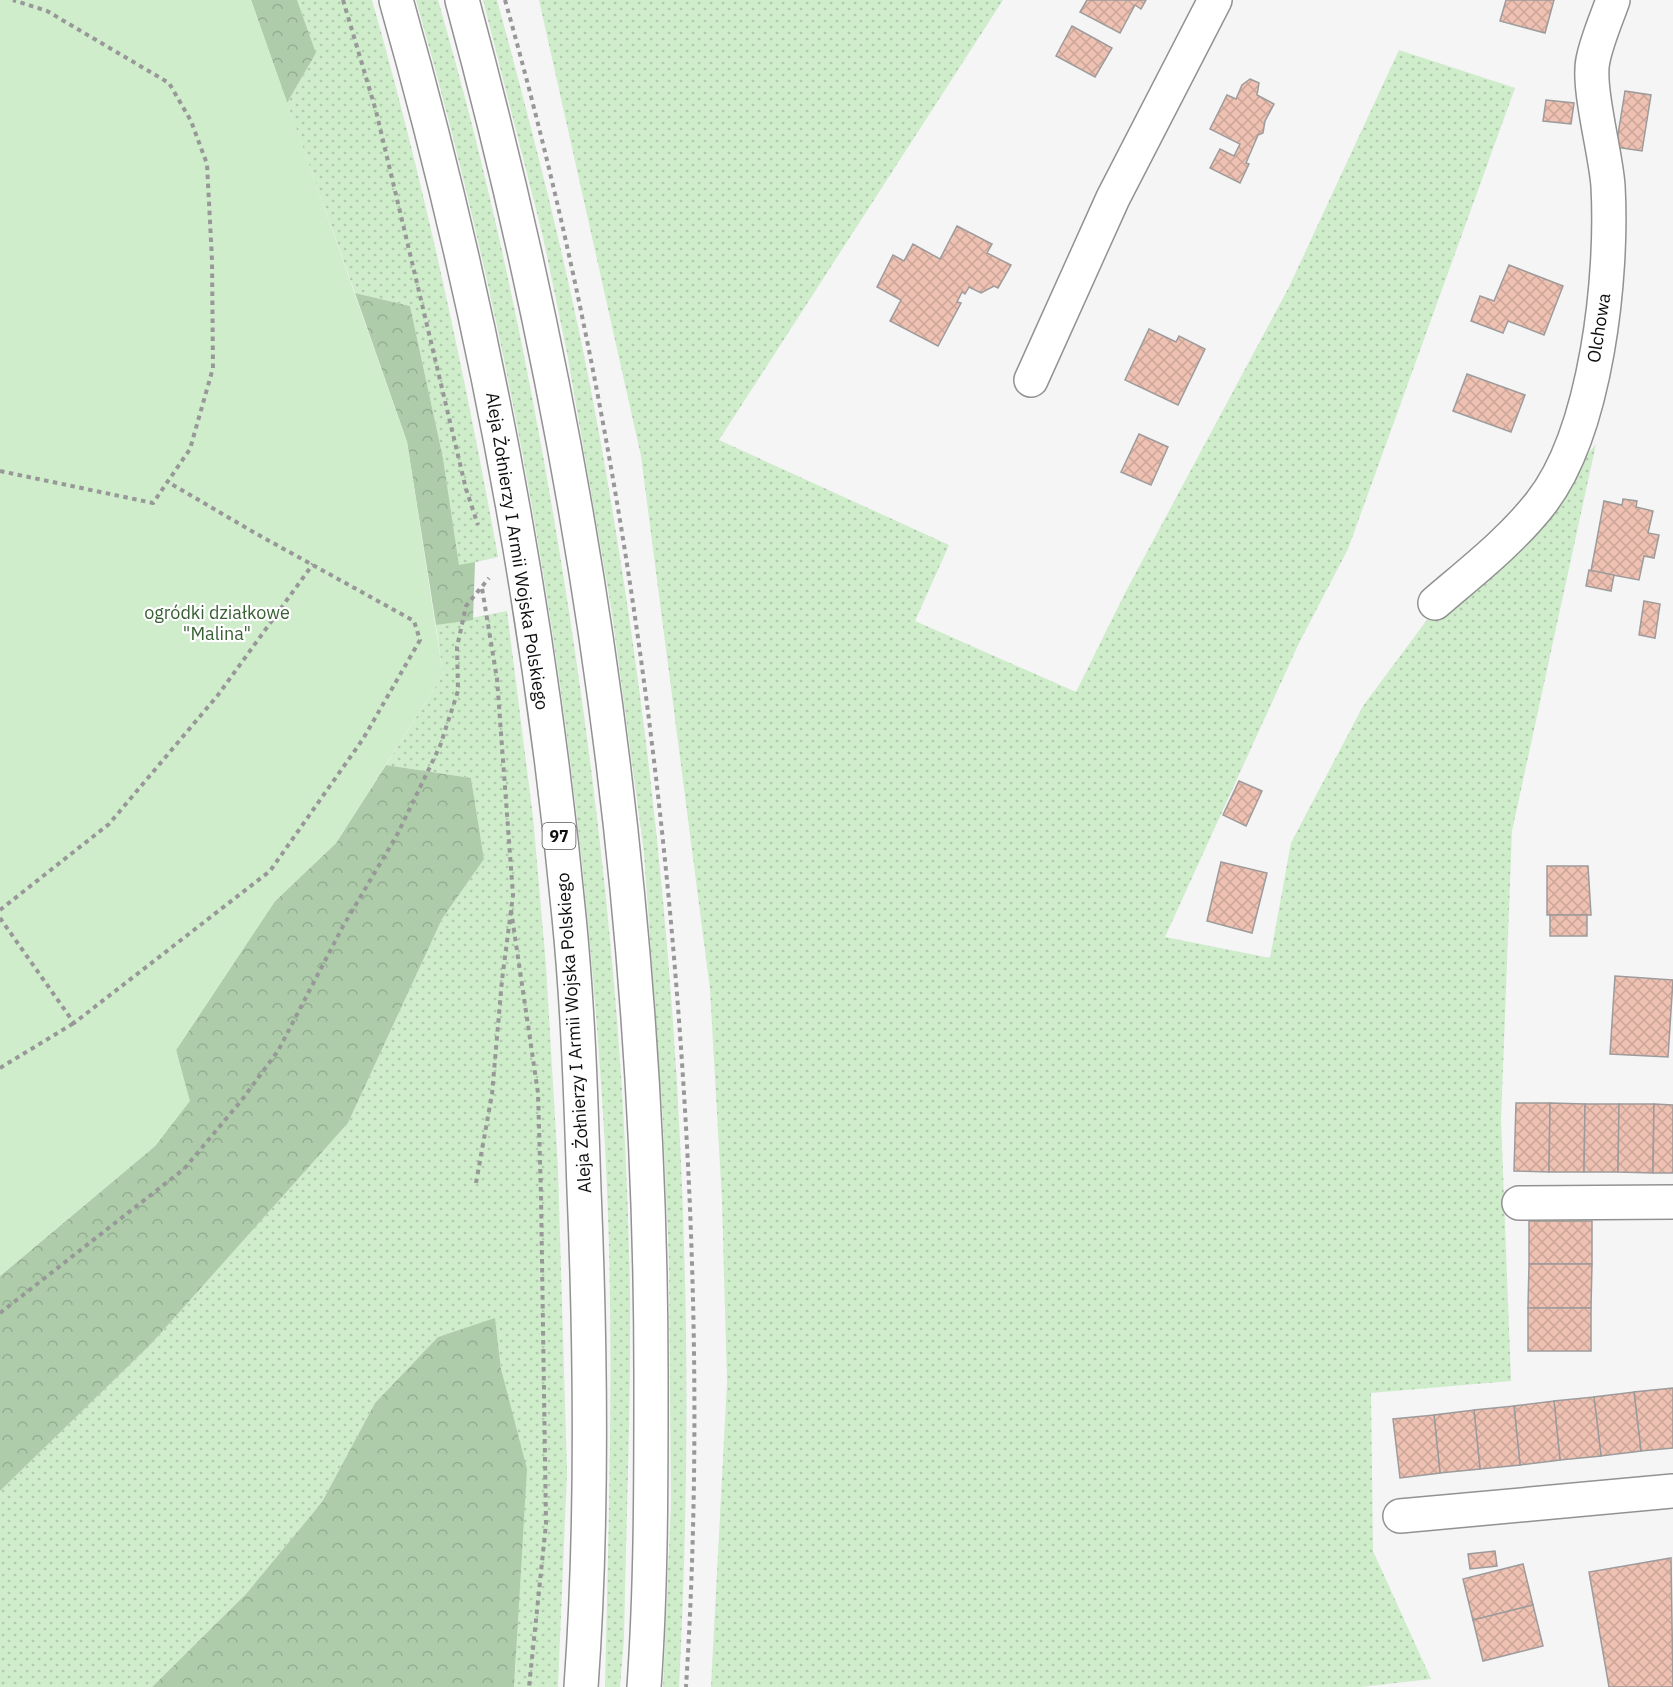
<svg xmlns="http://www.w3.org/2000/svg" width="1673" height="1687" viewBox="0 0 1673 1687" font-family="'IBM Plex Sans',sans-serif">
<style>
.grass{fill:url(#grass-dots)}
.forest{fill:url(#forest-crowns)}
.garden{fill:#cfeccb}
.building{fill:url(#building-cross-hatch);stroke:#9d9b9b;stroke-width:1.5}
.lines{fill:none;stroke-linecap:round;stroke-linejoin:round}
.minor-casing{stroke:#929293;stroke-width:36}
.major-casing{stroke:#929293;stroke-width:36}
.path{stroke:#989899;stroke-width:4;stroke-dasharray:4.5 4.5;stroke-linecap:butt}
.minor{stroke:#fff;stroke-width:33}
.major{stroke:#fff;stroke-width:33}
.labels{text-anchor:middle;stroke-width:4.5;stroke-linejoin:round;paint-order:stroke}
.shield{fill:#fff;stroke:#565656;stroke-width:1.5}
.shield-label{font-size:16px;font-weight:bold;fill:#0d0d0d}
.street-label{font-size:18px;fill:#0d0d0d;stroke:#fff}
.park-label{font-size:18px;fill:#386133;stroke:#fff}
</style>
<defs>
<pattern id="grass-dots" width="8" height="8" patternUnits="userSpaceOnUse" patternTransform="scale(1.5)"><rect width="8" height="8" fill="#cfeccb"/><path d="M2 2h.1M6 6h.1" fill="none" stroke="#b1c9ad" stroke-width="1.8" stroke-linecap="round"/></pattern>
<pattern id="forest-crowns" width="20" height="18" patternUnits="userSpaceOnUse" patternTransform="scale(1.5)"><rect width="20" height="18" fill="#aeccaa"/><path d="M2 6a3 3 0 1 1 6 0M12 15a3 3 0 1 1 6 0" fill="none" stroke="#94ae91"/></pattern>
<pattern id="building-cross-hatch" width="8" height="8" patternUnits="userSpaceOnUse" patternTransform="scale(1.5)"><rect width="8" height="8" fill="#efc1b3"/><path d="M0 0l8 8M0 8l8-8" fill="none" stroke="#cca599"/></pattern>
</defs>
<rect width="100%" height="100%" fill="#f5f5f6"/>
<g class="grass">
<path d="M297,0h75c52,183 92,369 126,557l-39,9 -16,-108 -33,-152 -55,-13 -68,-190 29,-50z"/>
<path d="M416,0h22c59,203 100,410 132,618 34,224 57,452 60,679 1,114 -4,228 -6,341l-4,49h-15c4,-180 10,-360 0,-540 -22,-390 -82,-771 -189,-1147z"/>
<path d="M483,0h14c39,143 76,288 102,433 75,414 102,834 80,1254h-16l8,-183 -2,-243 -6,-137 -19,-271 -32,-240 -45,-260 -24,-116z"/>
<polygon points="539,0 1003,0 719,440 949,545 915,621 1076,692 1125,593 1289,287 1399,50 1515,88 1348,549 1299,643 1165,937 1270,958 1291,843 1363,706 1432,613 1536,518 1596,444 1512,831 1501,1120 1511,1381 1371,1393 1373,1551 1431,1679 1361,1687 711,1687 727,1382 722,1201 710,989 641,456"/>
<polygon points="507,611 533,817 546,966 558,1169 567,1472 558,1687 514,1687 516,1661 501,1369 495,1319 438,1337 375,1403 322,1502 246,1594 152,1687 0,1687 0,1491 151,1344 348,1123 442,919 484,859 471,778 386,765 443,675 436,625"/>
</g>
<g class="forest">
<polygon points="251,0 297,0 316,53 287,103"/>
<polygon points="355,293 410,306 443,458 459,565 475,562 473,620 436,625 407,442"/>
<polygon points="386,765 471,778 484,859 442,919 348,1123 151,1344 0,1491 0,1276 155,1146 189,1101 176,1050 275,901 336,843"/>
<polygon points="495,1318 501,1369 527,1469 514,1687 152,1687 246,1594 322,1502 375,1403 438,1337"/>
</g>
<polygon class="garden" points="0,0 251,0 407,442 443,675 336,843 275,901 176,1050 190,1101 155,1146 0,1276"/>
<g class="building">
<polygon points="1087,0 1146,0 1141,9 1135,5 1120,33 1080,12"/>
<polygon points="1506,0 1554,0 1545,33 1500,21"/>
<polygon points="1072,26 1112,48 1095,77 1056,56"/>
<polygon points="1250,79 1259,83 1257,95 1274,104 1265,121 1263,133 1258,135 1246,163 1249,164 1240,183 1210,168 1220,149 1234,156 1240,144 1210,129 1227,95 1236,99 1242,85"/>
<polygon points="1625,91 1651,95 1642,151 1616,147"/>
<polygon points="1546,100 1574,103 1571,124 1543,121"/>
<polygon points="957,226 992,244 987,253 1011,265 998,288 994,286 981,293 969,287 965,294 962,292 957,302 961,303 938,346 890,321 901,300 877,287 893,255 904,261 913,244 940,259"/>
<polygon points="1509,265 1563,286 1544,335 1508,321 1503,333 1471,321 1480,296 1494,301"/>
<polygon points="1149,329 1176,342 1179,336 1205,349 1178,405 1125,380"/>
<polygon points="1467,374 1525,395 1511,432 1453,411"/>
<polygon points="1139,434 1168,447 1151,485 1121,472"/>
<polygon points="1623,499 1637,501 1636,507 1653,511 1648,533 1659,535 1654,558 1644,556 1639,580 1591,571 1604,501 1622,505"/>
<polygon points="1589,570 1614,575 1611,591 1586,586"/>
<polygon points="1644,601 1660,604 1655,638 1639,635"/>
<polygon points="1239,781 1262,791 1246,826 1223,815"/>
<polygon points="1221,862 1267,873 1252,933 1207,921"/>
<polygon points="1547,866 1588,866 1591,915 1547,915"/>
<rect x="1550" y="915" width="37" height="21"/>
<polygon points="1615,976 1673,980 1668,1057 1610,1054"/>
<polygon points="1516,1103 1550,1103 1549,1172 1514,1171"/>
<polygon points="1550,1103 1585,1104 1584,1172 1549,1172"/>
<polygon points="1585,1104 1619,1104 1618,1172 1584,1172"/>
<polygon points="1619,1104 1654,1104 1653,1173 1618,1172"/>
<polygon points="1654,1104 1673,1105 1673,1173 1653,1173"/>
<rect x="1529" y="1221" width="63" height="43"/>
<polygon points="1529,1264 1592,1264 1591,1308 1528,1308"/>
<rect x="1528" y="1308" width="63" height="43"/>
<polygon points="1673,1388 1673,1448 1641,1451 1634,1392"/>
<polygon points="1634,1392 1641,1451 1601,1456 1594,1397"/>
<polygon points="1594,1397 1601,1456 1560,1460 1554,1401"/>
<polygon points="1554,1401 1560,1460 1520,1465 1514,1406"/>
<polygon points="1514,1406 1520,1465 1480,1469 1474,1410"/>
<polygon points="1474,1410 1480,1469 1440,1473 1434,1415"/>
<polygon points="1434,1415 1440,1473 1400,1478 1393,1419"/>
<polygon points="1495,1551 1497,1566 1470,1569 1468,1554"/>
<polygon points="1671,1558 1673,1687 1609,1687 1589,1572"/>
<polygon points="1523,1564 1533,1605 1473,1620 1463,1579"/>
<polygon points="1533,1605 1543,1646 1483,1661 1473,1620"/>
</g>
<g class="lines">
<defs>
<g id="minor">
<polyline points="1031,380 1113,198 1215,0"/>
<path d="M1435,603c36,-31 75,-61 105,-99 57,-72 73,-229 68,-318 -2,-32 -21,-99 -15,-126 4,-20 13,-40 20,-60"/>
<polyline points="1519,1203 1673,1202"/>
<polyline points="1400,1516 1673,1491"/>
</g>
<g id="major">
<path d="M396,0c85,299 143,607 173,917 9,90 12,182 15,273 7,166 9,332 -3,497"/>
<path d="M462,0c123,452 190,919 189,1387 0,100 0,201 -7,300"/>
</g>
</defs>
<use href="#minor" class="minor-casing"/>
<use href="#major" class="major-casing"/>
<g class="path">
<polyline points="343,0 376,111 466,489 478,525"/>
<path d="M505,0c86,305 139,619 167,934 22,251 30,502 14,753"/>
<polyline points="0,471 153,503 190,449 213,368 212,260 207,164 191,121 169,83 47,11 13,0"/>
<polyline points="0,910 109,824 218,695 313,564"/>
<polyline points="511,910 538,1093 541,1195 546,1524 529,1687"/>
<polyline points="0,918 74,1023 270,871 363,739 420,640 414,621 255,533 168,482"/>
<polyline points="0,1068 74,1023"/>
<polyline points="476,1183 492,1094 502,980 513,895 497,679 482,588"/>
<polyline points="0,1313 184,1169 241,1101 278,1051 342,928 397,835 440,746 458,691 457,647 466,606 489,578"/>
</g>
<use href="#minor" class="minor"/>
<use href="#major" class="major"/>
</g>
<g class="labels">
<rect class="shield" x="542.5" y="823" width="33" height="26" rx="4.5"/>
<g class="shield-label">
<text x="559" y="842">97</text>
</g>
<g class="street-label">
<text transform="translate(1599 328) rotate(-81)" y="6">Olchowa</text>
<text transform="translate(517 551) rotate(81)" y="6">Aleja Żołnierzy I Armii Wojska Polskiego</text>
<text transform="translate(574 1033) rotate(-94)" y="6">Aleja Żołnierzy I Armii Wojska Polskiego</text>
</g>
<g class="park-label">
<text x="217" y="619">ogródki działkowe<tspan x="217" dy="21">"Malina"</tspan></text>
</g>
</g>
</svg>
